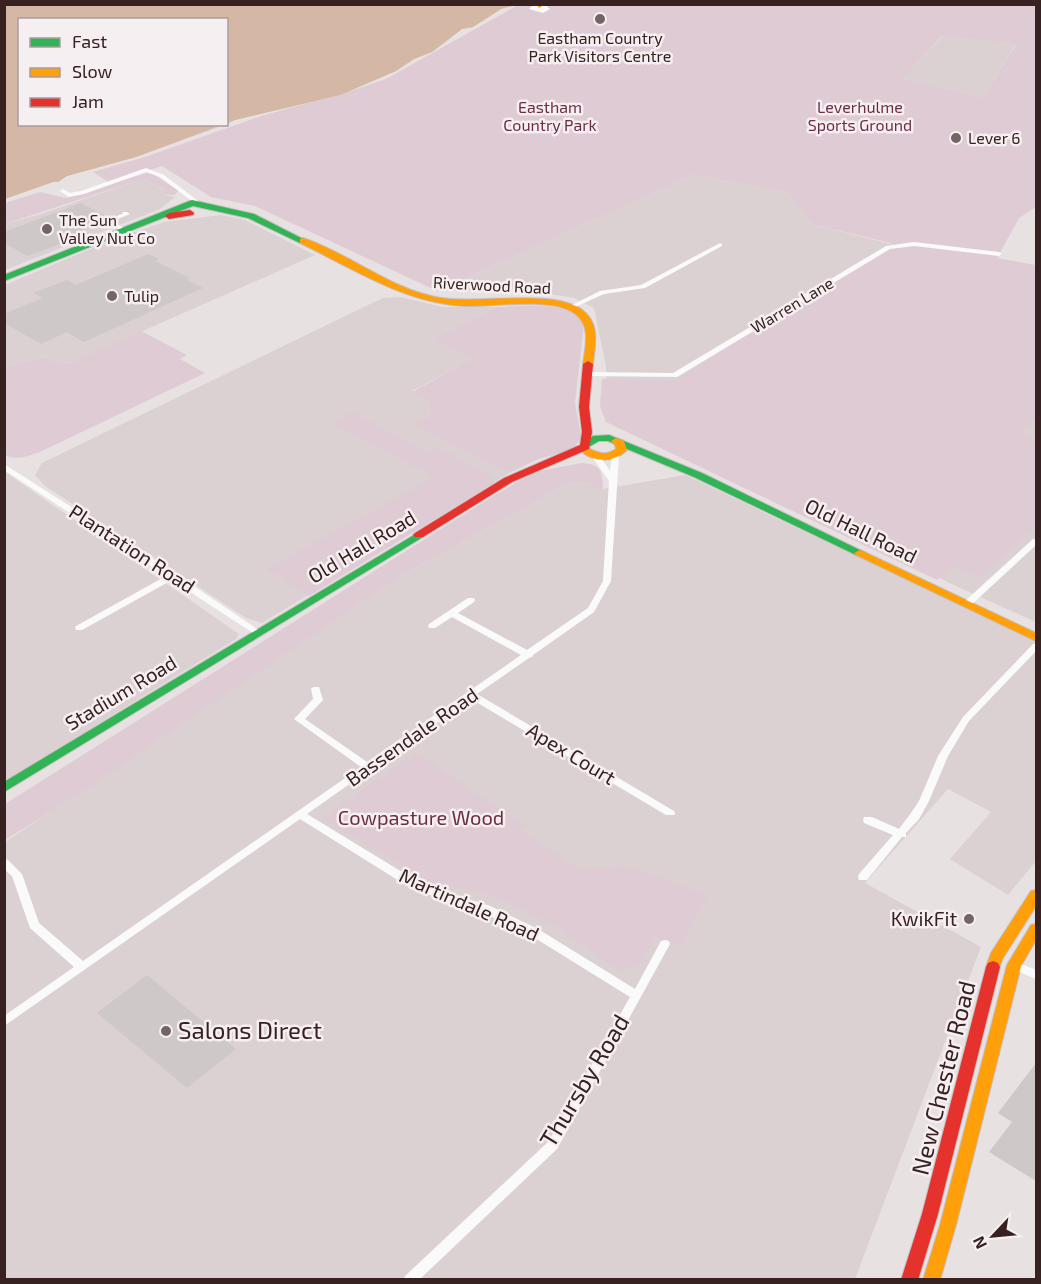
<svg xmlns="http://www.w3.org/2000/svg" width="1041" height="1284" viewBox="0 0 1041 1284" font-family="'Exo 2',sans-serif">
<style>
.built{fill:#dbd1d2}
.green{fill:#dfcbd4;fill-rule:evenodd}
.water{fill:#d4b7a4;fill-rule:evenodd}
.building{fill:#cec8c9}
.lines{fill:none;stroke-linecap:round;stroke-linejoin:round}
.fast-casing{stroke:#c6bebf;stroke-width:2}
.slow-casing{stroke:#c6bebf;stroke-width:2}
.jam-casing{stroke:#c6bebf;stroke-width:2}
.street{fill:#fbfafb;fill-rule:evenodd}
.fast{fill:#30b455;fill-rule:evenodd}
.slow{fill:#ff9f0a;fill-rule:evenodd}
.jam{fill:#e5322d;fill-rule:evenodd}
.poi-dot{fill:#756465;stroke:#f6eff1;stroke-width:2}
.labels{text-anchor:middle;stroke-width:5;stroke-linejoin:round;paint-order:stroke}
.far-poi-label{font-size:16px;fill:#382121;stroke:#f6eff1;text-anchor:start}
.far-park-label{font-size:16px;fill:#6c2e44;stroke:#f6eff1}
.far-street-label{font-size:16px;fill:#382121;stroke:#f6eff1}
.street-label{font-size:20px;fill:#382121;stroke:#f6eff1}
.park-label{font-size:20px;fill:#6c2e44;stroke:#f6eff1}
.poi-label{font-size:20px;fill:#382121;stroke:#f6eff1;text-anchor:end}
.near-poi-label{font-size:24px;fill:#382121;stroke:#f6eff1;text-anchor:start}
.near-street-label{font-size:24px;fill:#382121;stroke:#f6eff1}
</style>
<rect width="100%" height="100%" fill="#e7e1e2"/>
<g class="built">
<polygon points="943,36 1016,44 983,97 901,79"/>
<polygon points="693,175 787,192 811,224 891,244 906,265 1036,317 1036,622 958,587 606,417 606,366 594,308 574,298 526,290 437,291"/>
<polygon points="142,179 165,190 163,194 175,197 160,209 5,270 5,224 41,214"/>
<polygon points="221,215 245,220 315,255 70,363 56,362 43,357 7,367 5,365 5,285 112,240 164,222"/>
<polygon points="401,297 442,307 496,307 433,339 475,358 412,391 428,401 431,415 414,425 502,471 511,472 262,623 246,618 45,486 35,475 42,463 366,306 383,298"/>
<polygon points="5,472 239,634 236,639 5,781"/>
<polygon points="685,475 1036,641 1036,861 1008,895 950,859 991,812 948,789 865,883 981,947 855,1279 5,1280 5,842 401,576 571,482 591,482 590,488 603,489"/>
</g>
<g class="green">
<path d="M516,5l-15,4 -28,18 -11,2 -30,23 -18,7 -18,12 -48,21 38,-13 132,-74h518v202l-17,11 -22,40 39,7v153l-15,13 15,7v90l-57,50 -25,-12 -17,14 -331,-158 -6,-16 2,-27 73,1 217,-134 -1,-3 -80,-19 -24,-32 -94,-17 -256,116 -182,-85 -44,-9 -49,-31 -52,17 -17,-11 55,-16 110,-39 56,-16 -79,19 -5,3 -94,34 -69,19 -9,6h-5l-48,17v-6l221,-69 1,-13 185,-77zM942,36l73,8 1,1 -33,52 -81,-18z"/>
<polygon points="150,172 179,191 174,195 162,194 164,189 142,179 5,224 5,203 40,192 66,198"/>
<path d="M496,307c25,0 73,-9 88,17l-9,79 6,34 -6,10 -10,5 -24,6 -30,14 -9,-1 -89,-46 18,-10 -3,-14 -16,-9 62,-34 -41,-19z"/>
<path d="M141,331l46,24 -7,4 25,14 -165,79c-12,4 -24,9 -35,3v-90l2,2 36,-10 13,5 14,1z"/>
<polygon points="353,412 428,453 438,447 490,475 494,483 309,596 267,569 434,477 333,423"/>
<path d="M581,463c20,1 21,7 22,26l-13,-1 1,-6h-20l-170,94 -319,216 -77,48v-36l485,-306 45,-26z"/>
<polygon points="416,752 478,795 527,826 521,831 581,870 624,865 708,895 681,945 655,938 638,966 618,971 558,927 494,896 425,880 322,818"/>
</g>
<path class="water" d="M5,4h511v1l-15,4 -28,18 -11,2 -30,23 -18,7 -18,12 -56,24 -105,25 -99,37 -69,19 -9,6h-5l-48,17zM20,20h206v104h-206z"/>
<g class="building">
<polygon points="81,203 106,216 78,227 89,233 28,256 4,243 4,232"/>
<polygon points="148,254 159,259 155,261 190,278 187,280 203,288 84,342 67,332 41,344 4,323 4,314 43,298 33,293 67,280 76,285"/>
<polygon points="147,975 236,1049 187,1088 97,1013"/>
<polygon points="1036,1063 1036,1181 989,1152 1012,1122 998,1113"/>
</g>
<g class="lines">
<defs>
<g id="fast">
<polygon points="192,200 254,214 307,241 300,243 248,218 193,206 4,281 4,275"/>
<polygon points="609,435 702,473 866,553 860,556 856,555 694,477 608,441 599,441 585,449 580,446 593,436"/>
<polygon points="419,532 425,535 423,537 4,792 4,782"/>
</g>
<g id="slow">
<polygon points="536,4 542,4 542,6 539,8"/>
<path d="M303,238c48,16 88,52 138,60 38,6 110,-9 140,11 20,14 14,35 12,55l-5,3 -5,-3c2,-17 9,-39 -9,-51 -23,-16 -80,-6 -108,-7 -60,-2 -114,-38 -166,-63v-4z"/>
<path d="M616,438l8,3 3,9c-13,13 -34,13 -47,0l1,-6h8l1,5c10,5 17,6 26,0l-1,-4 -4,-4z"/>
<polygon points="860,550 1036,633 1036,641 856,555 854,553"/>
<polygon points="1036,890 1036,906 1003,958 998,971 993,973 988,971 986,967 991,953 1031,891"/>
<polygon points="1036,924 1036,940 1021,966 956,1225 940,1280 923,1280 940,1225 1007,965 1031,925"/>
</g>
<g id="jam">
<polygon points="190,210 194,213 193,215 169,219 165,216 169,213"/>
<polygon points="588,361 593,364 589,407 592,432 589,449 512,482 423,537 415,537 413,535 415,533 504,478 580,445 582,432 579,407 583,364"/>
<polygon points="993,961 998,963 1000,967 938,1214 918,1280 901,1280 922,1214 986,967 988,963"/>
</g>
</defs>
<use href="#fast" class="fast-casing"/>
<use href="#slow" class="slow-casing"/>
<use href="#jam" class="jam-casing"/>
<g class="street">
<polygon points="544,4 550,9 543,13 529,9 532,6"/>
<polygon points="146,168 164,175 202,204 197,205 160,177 146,172 84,194 69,197 60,191 63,189 70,193 81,191"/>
<polygon points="123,212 127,212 130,214 113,221 125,229 125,231 121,231 107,223 96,227 93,225 122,214"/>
<polygon points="914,242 999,252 1002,254 999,256 914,246 890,249 677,377 587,376 583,374 587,372 673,373 886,246"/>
<polygon points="720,243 722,244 722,246 645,288 604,294 573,308 569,308 568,307 600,291 641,285"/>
<polygon points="612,454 618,454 619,456 611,581 594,612 533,655 532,657 529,658 477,694 674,811 675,813 674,815 666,815 471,699 374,767 372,770 368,771 307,814 420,883 490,906 538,929 635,989 661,941 665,940 669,941 670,944 557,1149 419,1280 404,1280 405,1276 549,1141 630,997 530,935 482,912 412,889 300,819 4,1026 4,1016 74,967 30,928 12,876 4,869 4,859 8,860 22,874 39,923 83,961 361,767 294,719 313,699 311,689 313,687 319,687 323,700 305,719 367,762 521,655 452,617 435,628 429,628 428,626 429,624 468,598 474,598 475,600 474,602 458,613 527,650 588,608 603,581 609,481 592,457 593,455 599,455 610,471"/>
<polygon points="4,464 176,574 263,633 262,635 256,635 172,580 82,630 76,630 75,628 76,626 166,576 4,470"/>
<polygon points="1033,539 1036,539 1036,545 970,606 964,606 963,604 964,602"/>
<polygon points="1036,643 1036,651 969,721 948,756 929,801 919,819 906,833 906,837 902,837 867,880 859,880 858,877 859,874 893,835 864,823 863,820 864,817 872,817 899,829 911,813 919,801 938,756 963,717 1033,644"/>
<polygon points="1014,961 1036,970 1036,979 1010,968 1009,965 1010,962"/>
</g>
<use href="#fast" class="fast"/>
<use href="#slow" class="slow"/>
<use href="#jam" class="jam"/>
</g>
<g class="poi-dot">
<circle cx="600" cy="19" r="6"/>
<circle cx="956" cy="138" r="6"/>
<circle cx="47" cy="229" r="6"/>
<circle cx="112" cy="296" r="6"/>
<circle cx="969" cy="919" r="6"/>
<circle cx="166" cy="1031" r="6"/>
</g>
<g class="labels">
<g class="far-poi-label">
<text x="600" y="44" text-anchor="middle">Eastham Country<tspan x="600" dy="18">Park Visitors Centre</tspan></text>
<text x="968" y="144">Lever 6</text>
<text x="59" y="226">The Sun<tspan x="59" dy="18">Valley Nut Co</tspan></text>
<text x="124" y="302">Tulip</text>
</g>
<g class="far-park-label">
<text x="550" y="113">Eastham<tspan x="550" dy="18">Country Park</tspan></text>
<text x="860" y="113">Leverhulme<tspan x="860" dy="18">Sports Ground</tspan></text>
</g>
<g class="far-street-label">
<text transform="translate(492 285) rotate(3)" y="6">Riverwood Road</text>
<text transform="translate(792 305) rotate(-31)" y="6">Warren Lane</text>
</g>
<g class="street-label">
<text transform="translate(861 531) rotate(26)" y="7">Old Hall Road</text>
<text transform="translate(362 547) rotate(-31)" y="7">Old Hall Road</text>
<text transform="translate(132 549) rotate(33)" y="7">Plantation Road</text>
<text transform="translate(121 693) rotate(-31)" y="7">Stadium Road</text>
<text transform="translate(412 737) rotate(-35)" y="7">Bassendale Road</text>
<text transform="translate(571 754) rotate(31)" y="7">Apex Court</text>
<text transform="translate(469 905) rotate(24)" y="7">Martindale Road</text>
</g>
<g class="park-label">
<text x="421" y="825">Cowpasture Wood</text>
</g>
<g class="poi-label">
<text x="957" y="926">KwikFit</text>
</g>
<g class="near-poi-label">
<text x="178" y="1039">Salons Direct</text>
</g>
<g class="near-street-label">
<text transform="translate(944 1078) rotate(-76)" y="8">New Chester Road</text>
<text transform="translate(585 1081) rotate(-59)" y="8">Thursby Road</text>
</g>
</g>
<rect width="1041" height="1284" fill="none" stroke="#382121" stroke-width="12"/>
<rect x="18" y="18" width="210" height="108" fill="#f6eff1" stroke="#aa9d9e" stroke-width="1.5"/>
<rect x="30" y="38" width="30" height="9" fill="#30b455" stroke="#aa9d9e" stroke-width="1.5"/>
<text x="72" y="48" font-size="18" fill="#382121">Fast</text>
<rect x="30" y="68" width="30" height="9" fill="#ff9f0a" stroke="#aa9d9e" stroke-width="1.5"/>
<text x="72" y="78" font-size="18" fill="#382121">Slow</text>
<rect x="30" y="98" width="30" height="9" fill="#e5322d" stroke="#aa9d9e" stroke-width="1.5"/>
<text x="72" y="108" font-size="18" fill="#382121">Jam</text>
<g transform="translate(993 1236) rotate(244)" stroke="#f6eff1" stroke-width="4.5" paint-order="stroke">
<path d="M0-4.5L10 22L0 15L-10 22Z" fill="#382121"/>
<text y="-9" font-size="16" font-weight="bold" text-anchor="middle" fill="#382121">N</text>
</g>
</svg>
